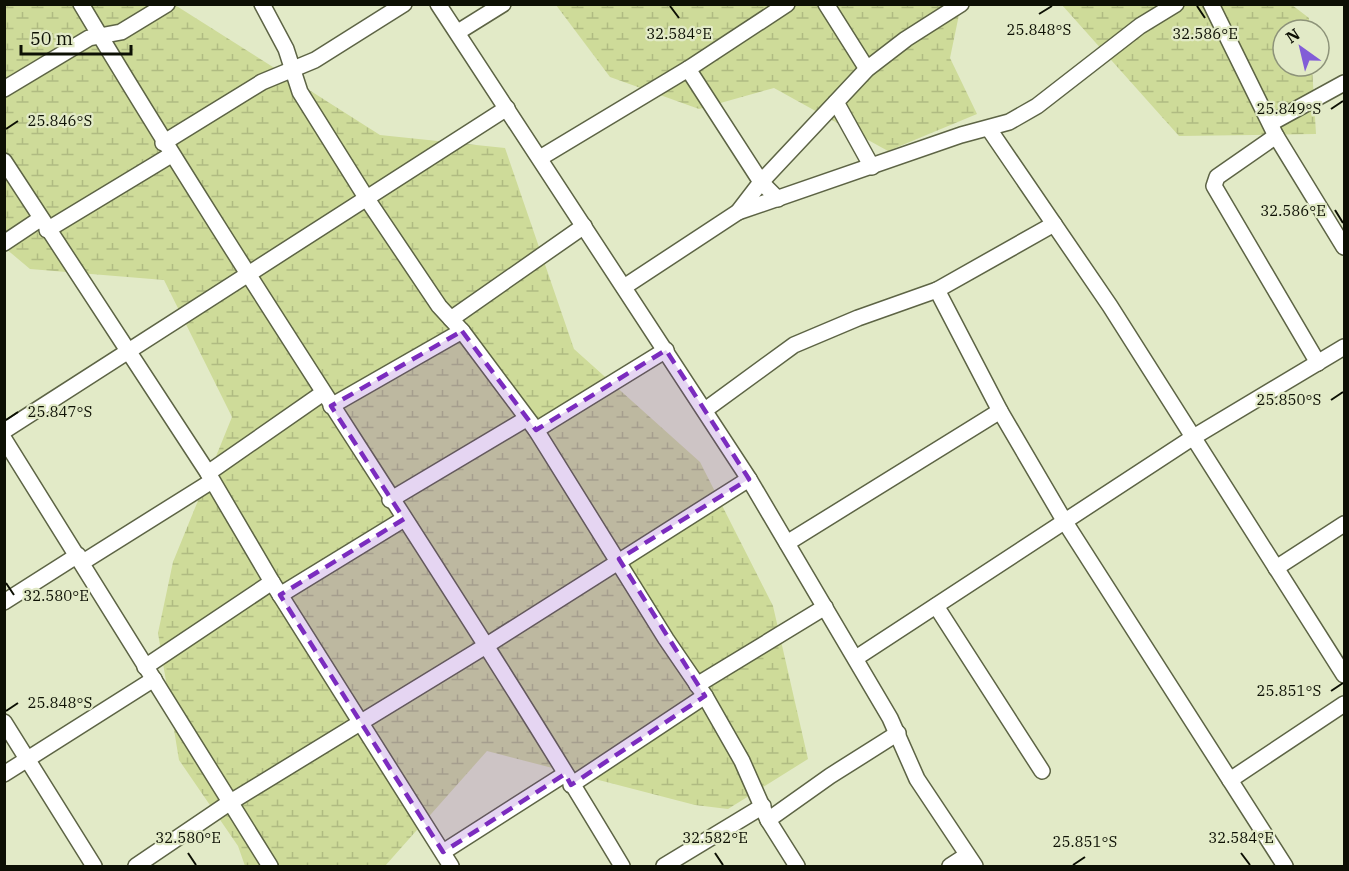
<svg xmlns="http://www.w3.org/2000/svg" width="1349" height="871" viewBox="0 0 1349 871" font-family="'IBM Plex Serif',serif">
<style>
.wetland{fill:url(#wetland-marsh)}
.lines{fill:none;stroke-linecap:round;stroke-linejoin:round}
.street-casing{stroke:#5d6445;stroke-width:18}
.street{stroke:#fff;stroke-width:15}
.marked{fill:#7b2cbf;fill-opacity:0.2;stroke:#7b2cbf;stroke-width:4.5;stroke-dasharray:12 8;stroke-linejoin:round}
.ticks{fill:none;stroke:#0d1004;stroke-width:2}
.ticks-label{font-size:15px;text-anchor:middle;fill:#0d1004;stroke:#e2eac7;stroke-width:4.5;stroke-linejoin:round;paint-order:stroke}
</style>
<defs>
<pattern id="wetland-marsh" width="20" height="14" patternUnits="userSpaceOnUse" patternTransform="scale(1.5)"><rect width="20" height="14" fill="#cedb99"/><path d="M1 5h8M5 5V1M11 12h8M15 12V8" fill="none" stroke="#b0bb82"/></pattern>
</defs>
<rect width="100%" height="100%" fill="#e2eac7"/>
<g class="wetland">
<polygon points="4,5 175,5 380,135 505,148 574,349 700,462 773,606 808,759 728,809 695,805 487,751 385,866 245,866 238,846 179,760 158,633 173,562 232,417 164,280 30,269 5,248"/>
<polygon points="556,5 961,5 950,58 977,114 888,151 774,88 699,109 610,77"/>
<polygon points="1062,5 1292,5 1309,18 1309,30 1283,30 1283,66 1312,66 1316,134 1179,136"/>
</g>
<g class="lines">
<defs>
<g id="street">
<path d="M81,4c174,292 367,571 541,862"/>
<polyline points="262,4 286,49 300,92 367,199 439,306 462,331 536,430 666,639 705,696 742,761 768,820 797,866"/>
<polyline points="438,4 749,479 890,718 917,779 975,866"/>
<polyline points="826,4 867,69"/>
<polyline points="1211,4 1276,136 1344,247"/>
<polyline points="458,32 503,4"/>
<polyline points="688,69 761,182 778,199"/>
<polyline points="4,89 89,38 121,32 167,4"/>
<polyline points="836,102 872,167"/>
<polyline points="1271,123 1344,83"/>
<polyline points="989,129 1110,306 1344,675"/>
<polyline points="1276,136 1217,177 1214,186 1318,363"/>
<polyline points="163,143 262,82 315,60 404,4"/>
<polyline points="540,158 688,69 787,4"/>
<polyline points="4,161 208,473 272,582 451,866"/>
<polyline points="738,212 961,135 1009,122 1037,106 1140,26 1176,4"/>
<polyline points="47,230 171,155"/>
<polyline points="4,243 40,219"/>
<polyline points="624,287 738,212 761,182 867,69 906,39 961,4"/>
<polyline points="937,290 1000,411 1065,522 1285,866"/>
<polyline points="451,319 584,226"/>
<polyline points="331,406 462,331"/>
<polyline points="705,410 794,345 858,318 937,290 1054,224"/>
<polyline points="536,430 666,350"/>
<polyline points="4,431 507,108"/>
<polyline points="4,439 270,866"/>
<polyline points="208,473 323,393"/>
<polyline points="390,500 526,419"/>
<polyline points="787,543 1000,411"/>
<polyline points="83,562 212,481"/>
<polyline points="1276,568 1344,524"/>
<polyline points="280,595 404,519"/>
<polyline points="4,602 78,555"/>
<polyline points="936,606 1042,771"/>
<polyline points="856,658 1192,438 1344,347"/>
<polyline points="145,667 272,582"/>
<polyline points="697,685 825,607"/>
<polyline points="4,722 94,866"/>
<polyline points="4,774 154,679"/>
<polyline points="1230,780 1344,704"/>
<polyline points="571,785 705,696"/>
<polyline points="768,820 830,776 898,733"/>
<polyline points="443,852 565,774"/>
<polyline points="136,866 229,803 484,647 749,479"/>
<polyline points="664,866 763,806"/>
<polyline points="950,866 967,855"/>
</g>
</defs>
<use href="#street" class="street-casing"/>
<use href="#street" class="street"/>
</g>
<path class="marked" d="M462,331l74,99 130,-80 83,129 -130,80 86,137 -134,89 -6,-11 -122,78 -163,-257 124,-76 -73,-113z"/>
<path class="ticks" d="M670,6l9,12M1197,6l8,12M1039,14l13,-8M1331,109l12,-8M6,129l12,-8M1335,210l8,13M1331,400l12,-8M6,420l12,-8M6,583l8,12M1331,691l12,-8M6,711l12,-8M188,853l8,12M715,853l8,12M1241,853l9,12M1073,865l12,-8"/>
<g class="ticks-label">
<text x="1039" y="35">25.848°S</text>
<text x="679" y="39">32.584°E</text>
<text x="1205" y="39">32.586°E</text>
<text x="1289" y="114">25.849°S</text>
<text x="60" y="126">25.846°S</text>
<text x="1293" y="216">32.586°E</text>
<text x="1289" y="405">25.850°S</text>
<text x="60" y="417">25.847°S</text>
<text x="56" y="601">32.580°E</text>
<text x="1289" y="696">25.851°S</text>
<text x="60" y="708">25.848°S</text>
<text x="188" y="843">32.580°E</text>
<text x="715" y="843">32.582°E</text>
<text x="1241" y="843">32.584°E</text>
<text x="1085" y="847">25.851°S</text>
</g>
<rect width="1349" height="871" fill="none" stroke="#0d1004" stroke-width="12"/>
<g transform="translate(1301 48) rotate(326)"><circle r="28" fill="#e2eac7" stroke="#8d9379" stroke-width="1.5"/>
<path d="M0-4.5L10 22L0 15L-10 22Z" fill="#825dd7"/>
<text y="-9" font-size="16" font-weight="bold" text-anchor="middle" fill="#0d1004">N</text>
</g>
<path d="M21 45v9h110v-9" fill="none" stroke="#0d1004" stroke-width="3"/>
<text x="30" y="45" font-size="18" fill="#0d1004" stroke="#e2eac7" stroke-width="4.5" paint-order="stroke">50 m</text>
</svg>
